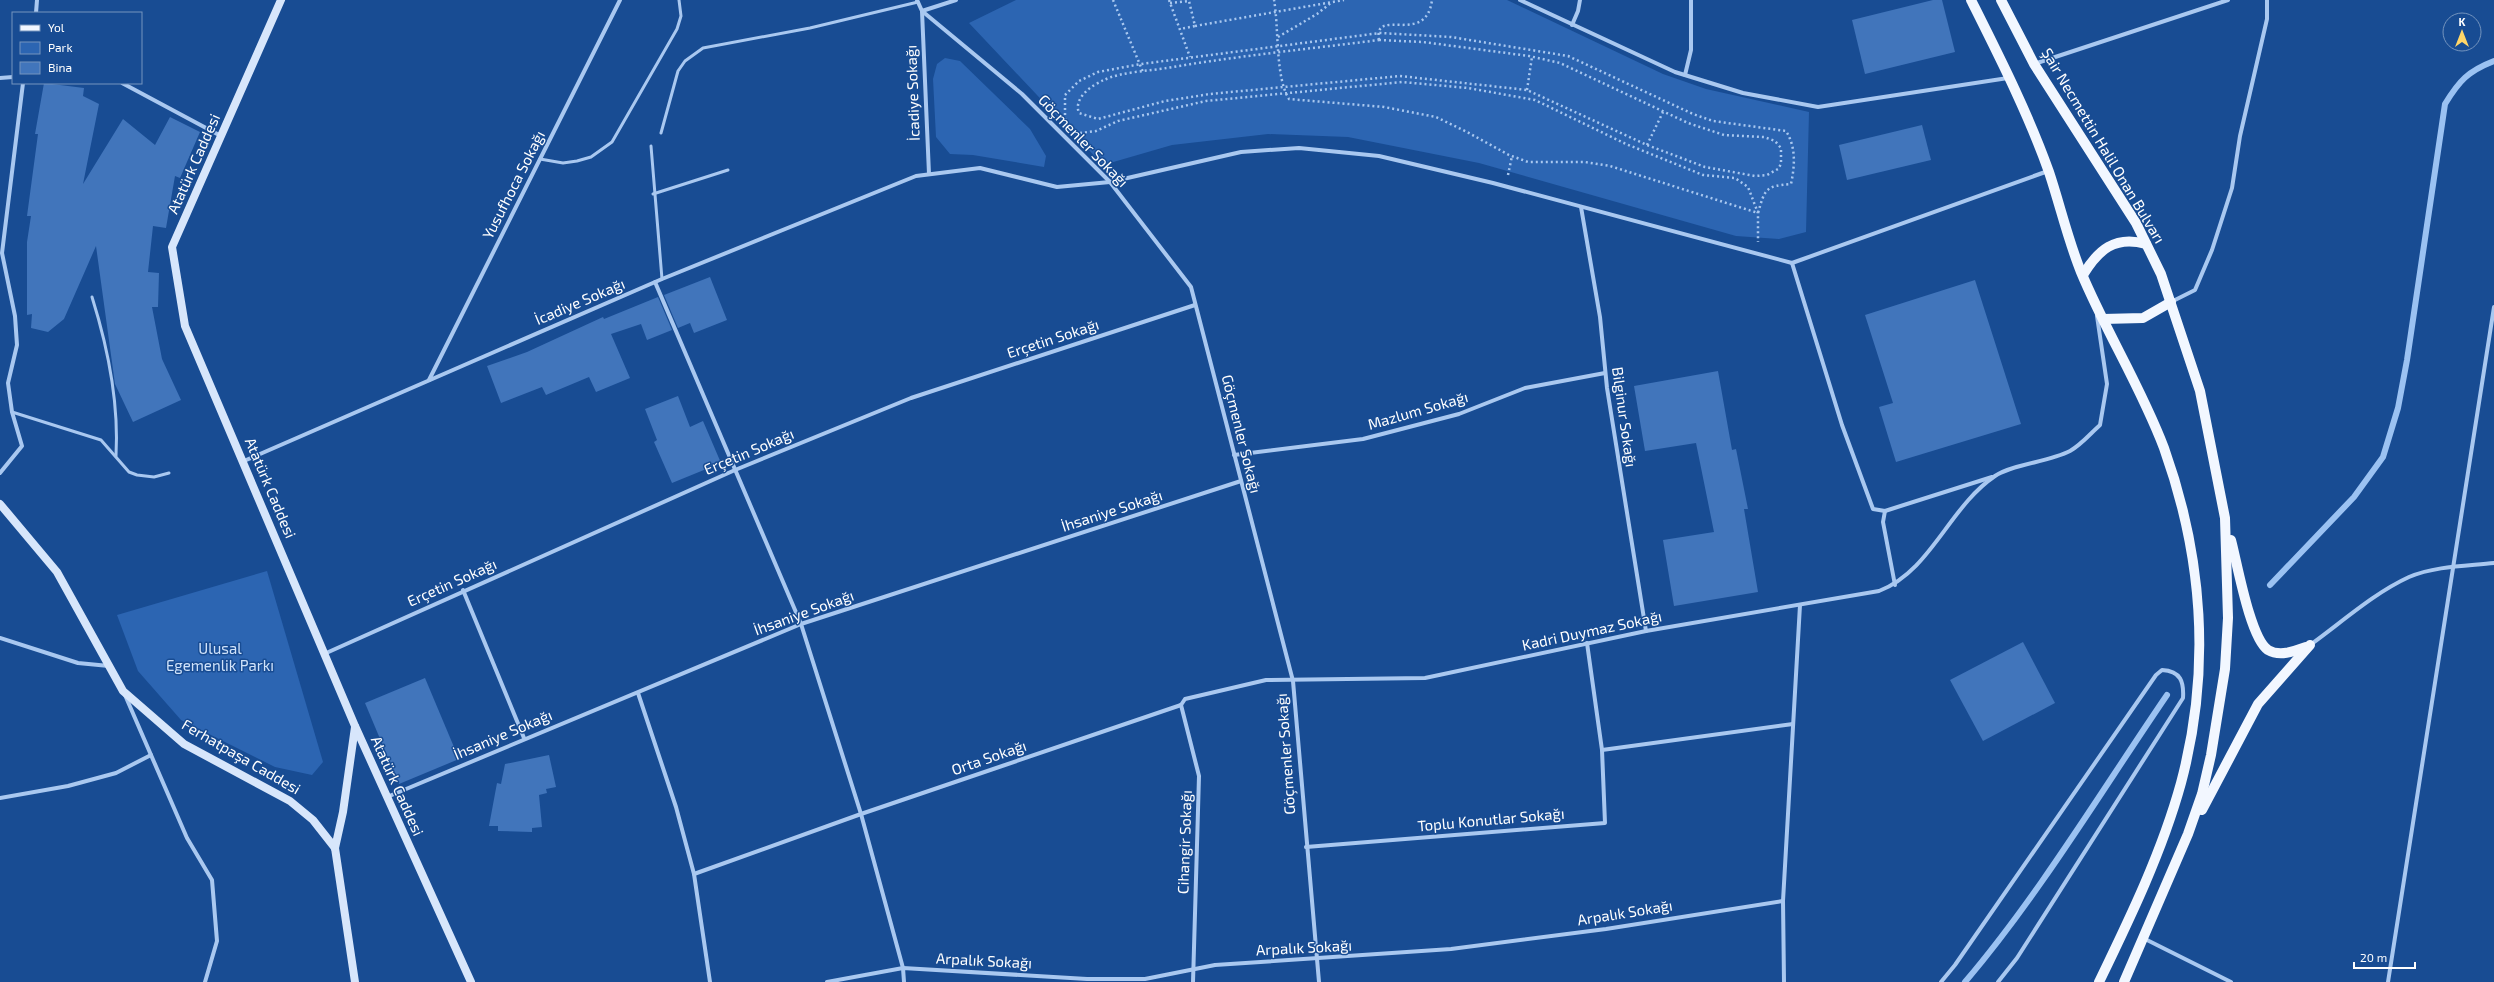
<svg xmlns="http://www.w3.org/2000/svg" width="2494" height="982" viewBox="0 0 2494 982" font-family="'Exo 2',sans-serif">
<style>
.green{fill:#2c65b2}
.lines{fill:none;stroke-linecap:round;stroke-linejoin:round}
.stream{stroke:#9bc2f2;stroke-width:6}
.building{fill:#4175bb}
.path{stroke:#a9c8f0;stroke-width:2.5;stroke-dasharray:2 3;stroke-linecap:butt}
.service{stroke:#a9c8f0;stroke-width:3}
.minor{stroke:#a9c8f0;stroke-width:4}
.secondary{stroke:#d7e6fb;stroke-width:8}
.primary{stroke:#f2f7ff;stroke-width:10}
.labels{text-anchor:middle;stroke-width:3;stroke-linejoin:round;paint-order:stroke}
.street-label{font-size:15px;fill:#fff;stroke:#184c93}
.park-label{font-size:15px;fill:#d0e3fb;stroke:#184c93}
</style>
<rect width="100%" height="100%" fill="#184c93"/>
<g class="green">
<polygon points="1016,0 1507,0 1663,74 1706,89 1809,112 1806,232 1779,239 1736,236 1479,163 1348,137 1268,134 1172,145 1103,165 969,23"/>
<polygon points="945,58 960,61 1030,129 1046,156 1044,167 973,155 950,154 936,137 933,79 937,64"/>
<polygon points="267,571 323,762 312,775 275,767 181,720 138,671 117,615"/>
</g>
<g class="lines">
<g class="stream">
<path d="M2270,585l84,-88 29,-40 15,-49 9,-48 38,-256c14,-23 23,-33 49,-43"/>
<path d="M1965,982c74,-87 137,-192 202,-287"/>
</g>
</g>
<g class="building">
<polygon points="1933,0 1942,0 1955,52 1865,74 1852,20"/>
<polygon points="44,83 84,88 83,96 99,104 83,184 123,119 155,145 170,117 200,132 180,178 175,176 166,228 153,226 148,272 159,273 158,307 152,307 162,359 181,400 133,422 115,384 96,246 64,319 48,332 31,328 32,314 27,315 27,242 31,216 27,216 38,134 35,134"/>
<polygon points="1922,125 1931,160 1847,180 1839,145"/>
<polygon points="710,277 727,320 694,333 690,323 678,328 664,295"/>
<polygon points="1975,280 2021,424 1896,462 1879,407 1893,403 1865,315"/>
<polygon points="658,297 672,330 647,340 641,324 611,334 630,378 596,392 589,377 546,395 542,387 501,403 487,366 527,352 603,317 604,319"/>
<polygon points="1718,371 1732,450 1736,449 1748,509 1744,509 1758,592 1674,606 1663,540 1714,532 1696,443 1645,451 1634,386"/>
<polygon points="678,396 690,427 703,421 721,463 672,483 654,442 657,440 645,409"/>
<polygon points="2023,642 2055,703 1983,741 1950,680"/>
<polygon points="425,678 459,759 399,784 365,703"/>
<polygon points="549,755 556,787 546,789 547,793 539,795 542,827 532,828 532,832 498,831 498,826 489,826 497,783 501,784 505,764"/>
</g>
<g class="lines">
<g class="path">
<polyline points="1113,0 1143,72"/>
<polyline points="1169,0 1190,57"/>
<polyline points="1170,3 1189,1 1195,26 1180,29"/>
<polyline points="1195,26 1344,0"/>
<polyline points="1278,37 1317,14 1332,2"/>
<path d="M1379,40l44,2 106,14 31,7 128,60 36,12 40,2 11,4 6,7v16l-3,5 -11,6 -12,1 -50,-9 -58,-22 -120,-55 -127,-14 -190,18 -45,7 -67,18 -19,-6c-6,-15 13,-28 25,-33 16,-8 45,-9 63,-12 70,-12 141,-19 212,-28z"/>
<path d="M1379,40c-6,-34 47,7 53,-40"/>
<polyline points="1527,90 1532,57"/>
<path d="M1065,120v-25l14,-14 19,-9 43,-8 239,-31 71,4 117,19 125,58 20,7 73,10c10,16 9,34 5,53 -26,2 -26,5 -33,29l-148,-47 -25,-4h-57l-19,-7 -42,-23 -31,-15 -52,-10 -95,-8c-14,-22 -10,-72 -15,-99"/>
<polyline points="1080,133 1096,131 1118,121 1206,101 1402,82 1468,88 1535,100 1626,144 1703,175 1735,178 1748,187 1758,213 1758,242"/>
<polyline points="1647,145 1663,112"/>
<polyline points="1508,175 1512,156"/>
</g>
<g class="service">
<polyline points="661,133 678,71 685,61 703,48 810,28 918,2"/>
<polyline points="651,146 662,279"/>
<polyline points="540,159 563,163 577,161 591,157 612,142 677,29 681,16 679,0"/>
<polyline points="653,194 728,170"/>
<path d="M92,297c16,51 27,106 24,159"/>
<polyline points="12,412 101,440 129,472 137,475 154,477 169,473"/>
</g>
<g class="minor">
<polyline points="917,0 922,11 1022,94 1110,182 1191,287 1293,681 1319,982"/>
<polyline points="1520,0 1675,72 1743,93 1818,107 2008,78"/>
<polyline points="922,11 929,174"/>
<polyline points="922,11 956,0"/>
<polyline points="36,13 37,0"/>
<polyline points="1572,25 1578,11 1580,0"/>
<polyline points="2034,64 2228,0"/>
<polyline points="1685,75 1691,50 1691,0"/>
<polyline points="0,78 13,77"/>
<polyline points="122,83 221,136"/>
<polyline points="1581,207 1600,317 1607,388 1646,631"/>
<polyline points="1792,263 1842,425 1873,509 1885,511 1992,477"/>
<polyline points="655,282 801,624 861,814 903,968 904,982"/>
<polyline points="2171,302 2195,290 2212,250 2232,188 2240,136 2267,19 2267,0"/>
<polyline points="429,380 620,0"/>
<polyline points="1234,455 1363,439 1459,414 1525,388 1605,373"/>
<polyline points="244,461 662,279 916,176 980,168 1057,187 1110,182 1241,152 1299,148 1379,156 1493,183 1792,263 2048,171"/>
<polyline points="0,473 22,446 12,412 8,383 17,345 15,316 2,253 23,83"/>
<polyline points="1885,511 1883,522 1895,585"/>
<polyline points="463,590 524,738"/>
<polyline points="0,638 78,663 109,666"/>
<path d="M2310,645c32,-23 64,-52 99,-68 26,-11 58,-11 85,-14"/>
<polyline points="324,654 735,470 911,398 1195,305"/>
<polyline points="638,693 676,807 694,874 710,982"/>
<polyline points="125,695 187,838 212,880 217,941 205,982"/>
<polyline points="1181,705 1199,776 1193,982"/>
<polyline points="1602,750 1793,724"/>
<polyline points="387,797 801,624 1241,481"/>
<polyline points="0,798 68,786 116,773 151,755"/>
<polyline points="1306,847 1605,823 1602,750 1587,643"/>
<path d="M694,874l167,-60 320,-109 4,-6 81,-19 159,-2 221,-47 233,-40c52,-20 70,-84 116,-115 18,-12 54,-14 75,-25 11,-6 21,-18 30,-26l7,-41 -10,-68"/>
<polyline points="2145,939 2231,982"/>
<polyline points="827,982 903,968 1087,979 1145,979 1215,965 1451,949 1606,929 1783,901"/>
<polyline points="1784,982 1783,901 1800,605"/>
<path d="M1941,982l14,-17 201,-290 6,-5c19,1 22,12 21,28l-166,260 -19,24"/>
<polyline points="2388,982 2494,307"/>
</g>
<g class="secondary">
<polyline points="281,0 172,247 185,326 355,726 471,982"/>
<polyline points="0,504 57,572 123,691 184,744 290,801 313,820 335,848 355,982"/>
<polyline points="335,848 343,812 355,727"/>
</g>
<g class="primary">
<path d="M1971,0c28,56 57,113 78,172 11,33 19,68 32,100 25,60 60,115 83,176 39,109 47,223 17,335 -19,69 -51,135 -82,199"/>
<polyline points="2001,0 2034,64 2136,223 2161,274 2200,391 2225,518 2228,618 2225,669 2211,755 2202,794 2188,834 2124,982"/>
<path d="M2083,275c15,-25 32,-40 63,-31"/>
<polyline points="2103,319 2143,318 2171,302"/>
<path d="M2231,540c6,22 19,98 37,110 12,7 27,1 38,-3"/>
<polyline points="2202,810 2258,704 2310,645"/>
</g>
</g>
<g class="labels">
<g class="street-label">
<text transform="translate(913 93) rotate(-92)" y="5">İcadiye Sokağı</text>
<text transform="translate(1083 141) rotate(46)" y="5">Göçmenler Sokağı</text>
<text transform="translate(2103 146) rotate(59)" y="5">Şair Necmettin Halil Onan Bulvarı</text>
<text transform="translate(194 164) rotate(-66)" y="5">Atatürk Caddesi</text>
<text transform="translate(514 185) rotate(-63)" y="5">Yusufhoca Sokağı</text>
<text transform="translate(580 302) rotate(-23)" y="5">İcadiye Sokağı</text>
<text transform="translate(1053 339) rotate(-18)" y="5">Erçetin Sokağı</text>
<text transform="translate(1418 411) rotate(-16)" y="5">Mazlum Sokağı</text>
<text transform="translate(1624 417) rotate(82)" y="5">Bilginur Sokağı</text>
<text transform="translate(1241 434) rotate(76)" y="5">Göçmenler Sokağı</text>
<text transform="translate(749 452) rotate(-23)" y="5">Erçetin Sokağı</text>
<text transform="translate(270 488) rotate(67)" y="5">Atatürk Caddesi</text>
<text transform="translate(1112 511) rotate(-18)" y="5">İhsaniye Sokağı</text>
<text transform="translate(452 583) rotate(-24)" y="5">Erçetin Sokağı</text>
<text transform="translate(804 613) rotate(-20)" y="5">İhsaniye Sokağı</text>
<text transform="translate(1592 631) rotate(-12)" y="5">Kadri Duymaz Sokağı</text>
<text transform="translate(503 735) rotate(-23)" y="5">İhsaniye Sokağı</text>
<text transform="translate(1286 754) rotate(-94)" y="5">Göçmenler Sokağı</text>
<text transform="translate(241 757) rotate(30)" y="5">Ferhatpaşa Caddesi</text>
<text transform="translate(989 758) rotate(-19)" y="5">Orta Sokağı</text>
<text transform="translate(397 786) rotate(66)" y="5">Atatürk Caddesi</text>
<text transform="translate(1491 820) rotate(-5)" y="5">Toplu Konutlar Sokağı</text>
<text transform="translate(1185 842) rotate(-88)" y="5">Cihangir Sokağı</text>
<text transform="translate(1625 913) rotate(-9)" y="5">Arpalık Sokağı</text>
<text transform="translate(1304 948) rotate(-3)" y="5">Arpalık Sokağı</text>
<text transform="translate(984 961) rotate(3)" y="5">Arpalık Sokağı</text>
</g>
<g class="park-label">
<text x="220" y="654">Ulusal<tspan x="220" dy="17">Egemenlik Parkı</tspan></text>
</g>
</g>
<rect x="12" y="12" width="130" height="72" fill="#184c93" stroke="#7494be"/>
<rect x="20" y="25" width="20" height="6" fill="#f2f7ff" stroke="#7494be"/>
<text x="48" y="32" font-size="12" fill="#ffffff">Yol</text>
<rect x="20" y="42" width="20" height="12" fill="#2c65b2" stroke="#7494be"/>
<text x="48" y="52" font-size="12" fill="#ffffff">Park</text>
<rect x="20" y="62" width="20" height="12" fill="#4175bb" stroke="#7494be"/>
<text x="48" y="72" font-size="12" fill="#ffffff">Bina</text>
<g transform="translate(2462 32)"><circle r="19" fill="#184c93" stroke="#7494be"/>
<path d="M0-3L7 15L0 10L-7 15Z" fill="#ffd668"/>
<text y="-6" font-size="11" font-weight="bold" text-anchor="middle" fill="#ffffff">K</text>
</g>
<path d="M2354 962v6h61v-6" fill="none" stroke="#ffffff" stroke-width="2"/>
<text x="2360" y="962" font-size="12" fill="#ffffff" stroke="#184c93" stroke-width="3" paint-order="stroke">20 m</text>
</svg>
